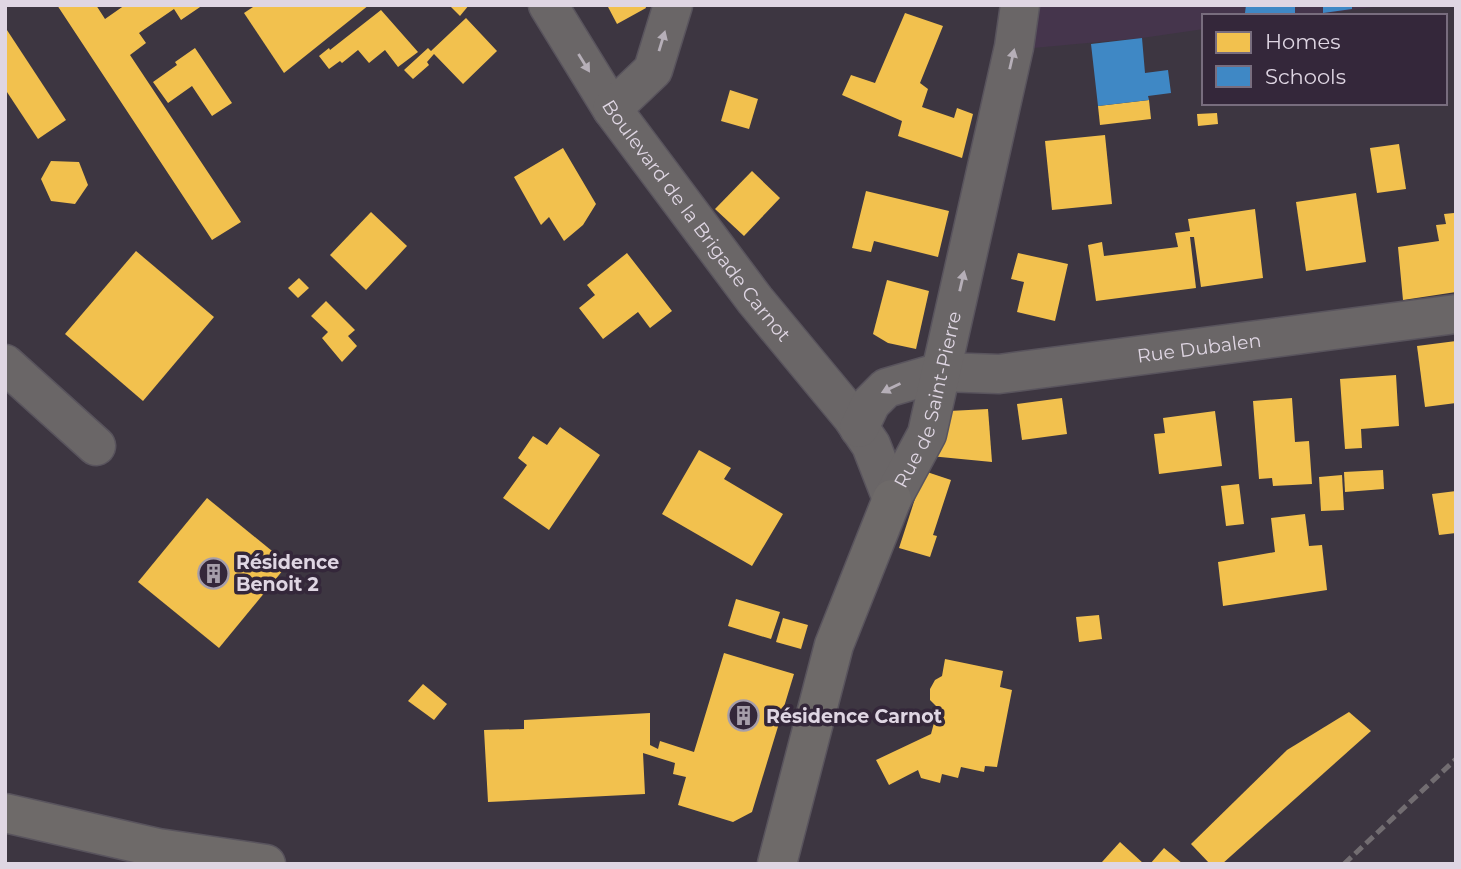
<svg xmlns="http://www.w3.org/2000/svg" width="1461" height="869" viewBox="0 0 1461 869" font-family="Montserrat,sans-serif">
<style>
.built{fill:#45354c}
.homes{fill:#f2c14e}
.schools{fill:#3f88c5}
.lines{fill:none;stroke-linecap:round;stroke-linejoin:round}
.street-casing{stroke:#59545d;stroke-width:41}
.secondary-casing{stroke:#59545d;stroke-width:41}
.street{stroke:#6a6667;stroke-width:38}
.secondary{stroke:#6e6a69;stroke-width:38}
.rail{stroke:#726d71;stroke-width:5;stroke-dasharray:10 5;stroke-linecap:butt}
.oneway{fill:#b6afb8}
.labels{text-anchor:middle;stroke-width:7;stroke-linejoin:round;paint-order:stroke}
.street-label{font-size:19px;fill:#dfd6e3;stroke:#34273a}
.poi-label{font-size:19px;font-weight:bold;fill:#dfd6e3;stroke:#34273a;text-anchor:start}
</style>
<rect width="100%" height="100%" fill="#3d3641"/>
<polygon class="built" points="1039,5 1389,5 1306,16 1204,16 1204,29 1142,38 1033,48"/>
<g class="homes">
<polygon points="57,5 96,5 105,19 125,5 203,5 181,20 174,9 139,33 146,43 130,55 241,222 212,240"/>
<polygon points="256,5 369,5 284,73 244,13"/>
<polygon points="449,5 469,5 460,16"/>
<polygon points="607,5 645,5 646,8 617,24"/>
<polygon points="381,10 418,52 398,67 385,50 369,63 358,50 342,63 340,61 329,69 319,56 329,48 330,50"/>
<polygon points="905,13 943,26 920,83 928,89 922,107 954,118 957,108 973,114 962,158 898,136 902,121 842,95 851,75 875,83"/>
<polygon points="466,18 497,51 463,84 434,54 427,62 429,65 413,79 404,70 428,48 431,51"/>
<polygon points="5,27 66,120 38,139 5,89"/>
<polygon points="195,48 232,103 212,116 192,86 168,103 153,82 177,65 175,62"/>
<polygon points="730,90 758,99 749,129 721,121"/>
<polygon points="1149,100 1151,119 1100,125 1098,106"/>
<polygon points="1217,113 1218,124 1198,126 1197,114"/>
<polygon points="1105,135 1112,204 1052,210 1045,141"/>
<polygon points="1399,144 1406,189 1377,193 1370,148"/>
<polygon points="563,148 596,204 583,225 564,241 549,217 541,225 514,177"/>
<polygon points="51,161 79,162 88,185 75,204 51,201 41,179"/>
<polygon points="752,171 780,198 744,236 715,209"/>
<polygon points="866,191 949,211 938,257 874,241 871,252 852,248"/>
<polygon points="1356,193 1366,262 1306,271 1296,202"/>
<polygon points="1255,209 1263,278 1201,287 1194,237 1190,237 1196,288 1096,301 1088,245 1102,242 1104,256 1178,247 1175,233 1190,231 1188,219"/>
<polygon points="371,212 407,246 366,290 330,255"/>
<polygon points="1454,213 1456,292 1403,300 1398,247 1439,241 1436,225 1446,224 1444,214"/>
<polygon points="136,251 214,317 143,401 65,334"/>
<polygon points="627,253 672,311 650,328 638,312 603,339 579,308 595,295 587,285"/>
<polygon points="1018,253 1068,264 1055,321 1017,312 1024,282 1011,279"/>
<polygon points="299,278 309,288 298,298 288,288"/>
<polygon points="887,280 929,291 916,349 888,343 873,334"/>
<polygon points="326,301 355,330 348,336 357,346 342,362 322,338 328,332 311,316"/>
<polygon points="1456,341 1456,403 1425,407 1417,346"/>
<polygon points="1396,375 1399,426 1361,429 1362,448 1345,449 1340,379"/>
<polygon points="1062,398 1067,434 1022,440 1017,404"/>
<polygon points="1292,398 1295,442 1309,441 1312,484 1273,486 1272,478 1259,479 1253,401"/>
<polygon points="988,409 992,462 930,456 949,411"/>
<polygon points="1215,411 1222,466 1159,474 1154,434 1165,433 1163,418"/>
<polygon points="560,427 600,455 549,530 503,498 527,465 518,458 533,436 547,445"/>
<polygon points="699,450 731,468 724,479 783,514 752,566 662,514"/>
<polygon points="1383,470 1384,489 1345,492 1344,472"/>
<polygon points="924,471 951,480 933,535 937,536 930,557 899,548"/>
<polygon points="1342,475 1344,510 1321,511 1319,477"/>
<polygon points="1239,484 1244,524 1226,526 1221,486"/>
<polygon points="1456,491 1456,533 1439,535 1432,494"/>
<polygon points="207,498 288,564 219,648 138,582"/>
<polygon points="1305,514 1309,546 1322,545 1327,590 1223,606 1218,562 1275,552 1271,518"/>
<polygon points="736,599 780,612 771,639 728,626"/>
<polygon points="1099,615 1102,639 1079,642 1076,617"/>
<polygon points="783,618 808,625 801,649 776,642"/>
<polygon points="724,653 794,674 752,812 733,822 678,805 686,777 673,774 675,763 643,753 645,794 488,802 484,730 524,729 524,720 650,713 650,745 658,749 660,741 694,752"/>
<polygon points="945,659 1003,671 1000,687 1012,690 997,767 985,766 984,772 961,767 958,778 942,774 940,783 921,778 918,770 889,785 876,760 931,734 938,708 930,700 930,689 935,680 942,676"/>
<polygon points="423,684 447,704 434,720 408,701"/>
<polygon points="1349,712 1371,731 1222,864 1210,864 1191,844 1287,750"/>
<polygon points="1120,842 1144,864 1102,862"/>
<polygon points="1164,848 1183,864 1150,864"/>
</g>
<g class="schools">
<polygon points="1246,5 1295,5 1295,13 1245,13"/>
<polygon points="1323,5 1352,5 1352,9 1323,13"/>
<polygon points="1142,38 1145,73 1168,70 1171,93 1148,96 1149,100 1098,106 1091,44"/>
</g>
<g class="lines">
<defs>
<g id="street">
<path id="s1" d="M548,5l64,104 143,191 97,117 19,28 21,54"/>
<polyline points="612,109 653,70 673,5"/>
<polyline points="5,364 96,446"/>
<path id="s2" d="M859,428l12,-25 15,-15 55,-16 58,2 457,-60"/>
<path id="s3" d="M892,499l35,-65 87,-387 6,-42"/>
</g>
<g id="secondary">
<polyline points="5,813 158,848 266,864"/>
<polyline points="777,864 834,645 892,499"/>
</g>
</defs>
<use href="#street" class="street-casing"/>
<use href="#secondary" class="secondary-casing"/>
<use href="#street" class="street"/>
<use href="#secondary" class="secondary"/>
<polyline class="rail" points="1344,864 1456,759"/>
</g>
<defs><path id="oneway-solid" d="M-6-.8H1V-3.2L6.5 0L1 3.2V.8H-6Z" transform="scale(1.75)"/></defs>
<g class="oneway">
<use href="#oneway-solid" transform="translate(662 41) rotate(-73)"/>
<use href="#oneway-solid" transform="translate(1012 59) rotate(-77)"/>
<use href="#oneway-solid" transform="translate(584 63) rotate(58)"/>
<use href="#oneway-solid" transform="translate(962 281) rotate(-77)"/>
<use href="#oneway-solid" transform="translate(891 388) rotate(154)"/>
</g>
<defs>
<symbol id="building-ring" viewBox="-11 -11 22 22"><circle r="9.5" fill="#34273a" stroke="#a69eaa" stroke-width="1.5"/><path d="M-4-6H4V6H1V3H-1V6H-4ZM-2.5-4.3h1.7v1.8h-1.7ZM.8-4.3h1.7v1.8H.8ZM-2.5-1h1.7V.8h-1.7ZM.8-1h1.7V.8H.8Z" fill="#a69eaa"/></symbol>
</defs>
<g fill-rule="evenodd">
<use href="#building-ring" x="196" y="556" width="35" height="35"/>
<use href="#building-ring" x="726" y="698" width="35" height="35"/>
</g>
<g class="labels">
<g class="street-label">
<text dy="7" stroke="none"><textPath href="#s1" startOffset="262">Boulevard de la Brigade Carnot</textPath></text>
<text dy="7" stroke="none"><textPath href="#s2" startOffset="366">Rue Dubalen</textPath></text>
<text dy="7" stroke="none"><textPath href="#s3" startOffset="107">Rue de Saint-Pierre</textPath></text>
</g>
<g class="poi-label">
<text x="236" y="569">Résidence<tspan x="236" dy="22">Benoit 2</tspan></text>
<text x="766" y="723">Résidence Carnot</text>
</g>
</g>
<rect width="1461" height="869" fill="none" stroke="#dfd6e3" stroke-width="14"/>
<rect x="1202" y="14" width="245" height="91" fill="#34273a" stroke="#786d7e" stroke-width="2"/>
<rect x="1216" y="32" width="35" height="21" fill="#f2c14e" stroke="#786d7e" stroke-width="2"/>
<text x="1265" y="49" font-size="21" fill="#dfd6e3">Homes</text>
<rect x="1216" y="66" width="35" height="21" fill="#3f88c5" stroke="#786d7e" stroke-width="2"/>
<text x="1265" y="84" font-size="21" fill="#dfd6e3">Schools</text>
</svg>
